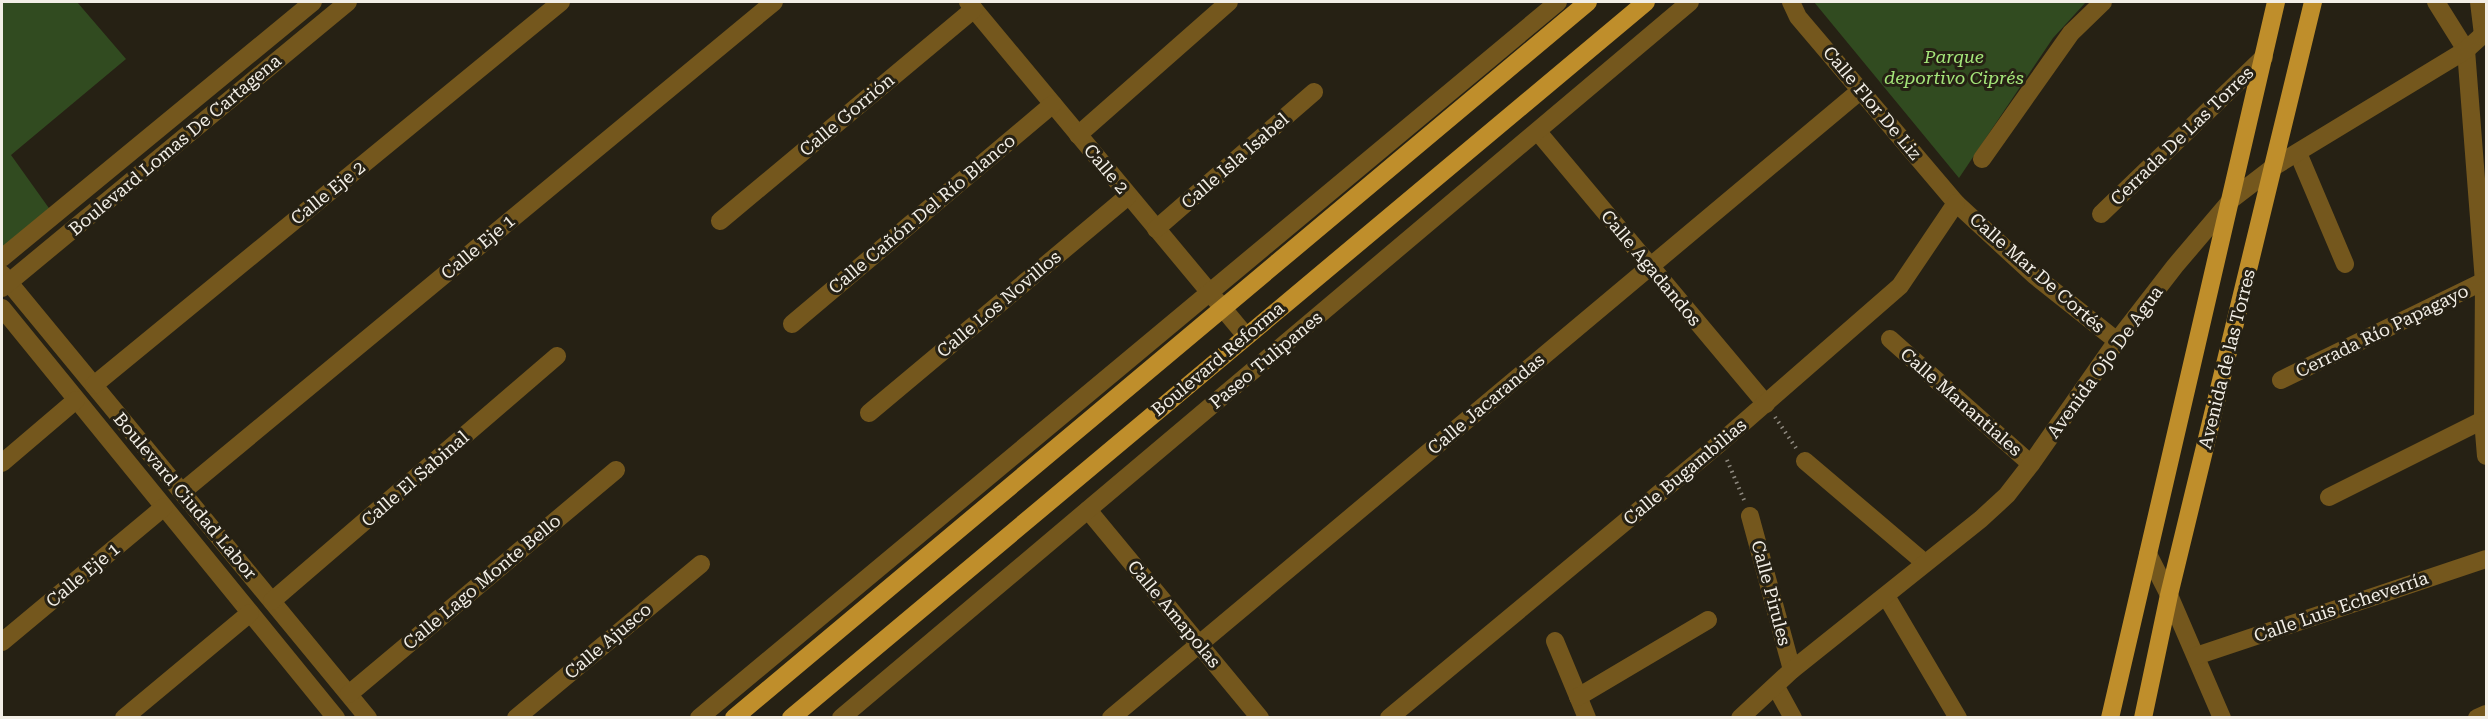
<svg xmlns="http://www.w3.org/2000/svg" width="2488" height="719" viewBox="0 0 2488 719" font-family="'Roboto Serif',serif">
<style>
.green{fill:#314b20}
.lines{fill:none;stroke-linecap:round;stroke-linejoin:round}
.path{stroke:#8f8a80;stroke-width:4;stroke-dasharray:1.5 4.5;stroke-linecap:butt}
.minor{stroke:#74571d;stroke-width:18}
.major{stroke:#bf8e2b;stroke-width:18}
.labels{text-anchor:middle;stroke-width:6;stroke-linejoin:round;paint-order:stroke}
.park-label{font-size:18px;font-style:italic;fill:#a5e67a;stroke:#262114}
.street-label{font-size:18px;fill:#f2eee6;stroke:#262114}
</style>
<rect width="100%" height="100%" fill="#262114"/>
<g class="green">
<polygon points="2,2 77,2 126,59 11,155 51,211 2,253"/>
<polygon points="1814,2 2086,2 2053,38 1959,178"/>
</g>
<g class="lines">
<g class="path">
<polyline points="1775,417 1796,448"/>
<polyline points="1727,460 1744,500"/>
</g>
<g class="minor">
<polyline points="968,2 1246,336"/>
<polyline points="1791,2 1798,17 1956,203 2034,275 2117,341"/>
<polyline points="2436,2 2466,50 2484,282 2483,420 2486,456"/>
<polyline points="2479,2 2483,35"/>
<polyline points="1538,132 1766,404"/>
<polyline points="1078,135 1229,2"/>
<polyline points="2298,153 2345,264"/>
<polyline points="1982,159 2071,33 2103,2"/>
<polyline points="2101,214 2264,57"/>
<polyline points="720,221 974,9"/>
<polyline points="1156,229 1314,92"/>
<polyline points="2,258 313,2"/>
<polyline points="2,274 368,718"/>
<polyline points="2,288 348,2"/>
<polyline points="2,308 336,718"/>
<polyline points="792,324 1053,104"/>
<polyline points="1890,339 2031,464"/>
<polyline points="2281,380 2486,280"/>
<polyline points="94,385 561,2"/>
<polyline points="869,413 1128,196"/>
<polyline points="1805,461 1925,563"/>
<polyline points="2,463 76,400"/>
<polyline points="182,492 774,2"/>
<polyline points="2329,497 2483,420"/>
<polyline points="1088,510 1260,718"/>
<polyline points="1750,516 1792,670"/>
<polyline points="2148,554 2169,595 2222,718"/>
<polyline points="1886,596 1958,718"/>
<polyline points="272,601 557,356"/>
<polyline points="1555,641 1587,718"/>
<polyline points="2,642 164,507"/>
<polyline points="2196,656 2486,559"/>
<polyline points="1776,687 1793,718"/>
<polyline points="349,694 616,470"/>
<polyline points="1578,697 1708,620"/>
<polyline points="124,718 250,613"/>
<polyline points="516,718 701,564"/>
<polyline points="699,718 1558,2"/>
<polyline points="841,718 1690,2"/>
<polyline points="1111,718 1861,90"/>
<polyline points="1389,718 1720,443 1900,286 1956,203"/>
<polyline points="1740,718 1792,670 1981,519 2007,495 2031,464 2117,341 2175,266 2232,199 2275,166 2466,50 2486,32"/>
<polyline points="2477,718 2486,714"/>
</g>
<g class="major">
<polyline points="734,718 1588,2"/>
<polyline points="791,718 1646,2"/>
<polyline points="2110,718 2276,2"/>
<polyline points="2143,718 2169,595 2313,2"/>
</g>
</g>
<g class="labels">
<g class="park-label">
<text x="1954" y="63">Parque<tspan x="1954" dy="21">deportivo Ciprés</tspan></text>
</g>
<g class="street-label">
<text transform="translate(1872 103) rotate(50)" y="6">Calle Flor De Liz</text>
<text transform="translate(847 115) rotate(-40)" y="6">Calle Gorrión</text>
<text transform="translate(2182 136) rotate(-44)" y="6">Cerrada De Las Torres</text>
<text transform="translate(175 145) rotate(-40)" y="6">Boulevard Lomas De Cartagena</text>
<text transform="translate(1235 161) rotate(-41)" y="6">Calle Isla Isabel</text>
<text transform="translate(1106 169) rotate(50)" y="6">Calle 2</text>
<text transform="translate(328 193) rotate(-39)" y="6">Calle Eje 2</text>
<text transform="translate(922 214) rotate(-40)" y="6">Calle Cañón Del Río Blanco</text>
<text transform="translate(478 247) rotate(-40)" y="6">Calle Eje 1</text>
<text transform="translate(1651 268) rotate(50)" y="6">Calle Agadandos</text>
<text transform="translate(2037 273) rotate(41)" y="6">Calle Mar De Cortés</text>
<text transform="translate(999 304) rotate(-40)" y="6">Calle Los Novillos</text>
<text transform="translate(2382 331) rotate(-26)" y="6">Cerrada Río Papagayo</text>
<text transform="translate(1218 359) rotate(-40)" y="6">Boulevard Reforma</text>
<text transform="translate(2227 359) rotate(-76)" y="6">Avenida de las Torres</text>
<text transform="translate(1266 360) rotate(-40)" y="6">Paseo Tulipanes</text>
<text transform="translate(2105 362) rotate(-54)" y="6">Avenida Ojo De Agua</text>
<text transform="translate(1961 402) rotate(41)" y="6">Calle Manantiales</text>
<text transform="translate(1486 404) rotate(-40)" y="6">Calle Jacarandas</text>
<text transform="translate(1685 472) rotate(-40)" y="6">Calle Bugambilias</text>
<text transform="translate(415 479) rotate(-41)" y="6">Calle El Sabinal</text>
<text transform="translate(185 496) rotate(50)" y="6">Boulevard Ciudad Labor</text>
<text transform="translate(83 575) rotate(-40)" y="6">Calle Eje 1</text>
<text transform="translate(482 582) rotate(-40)" y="6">Calle Lago Monte Bello</text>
<text transform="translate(1771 593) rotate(75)" y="6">Calle Pirules</text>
<text transform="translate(2341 607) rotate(-19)" y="6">Calle Luis Echeverría</text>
<text transform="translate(1174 614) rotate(50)" y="6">Calle Amapolas</text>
<text transform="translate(608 641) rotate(-40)" y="6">Calle Ajusco</text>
</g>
</g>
<rect width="2488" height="719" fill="none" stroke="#f2eee6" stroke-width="6"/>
</svg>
